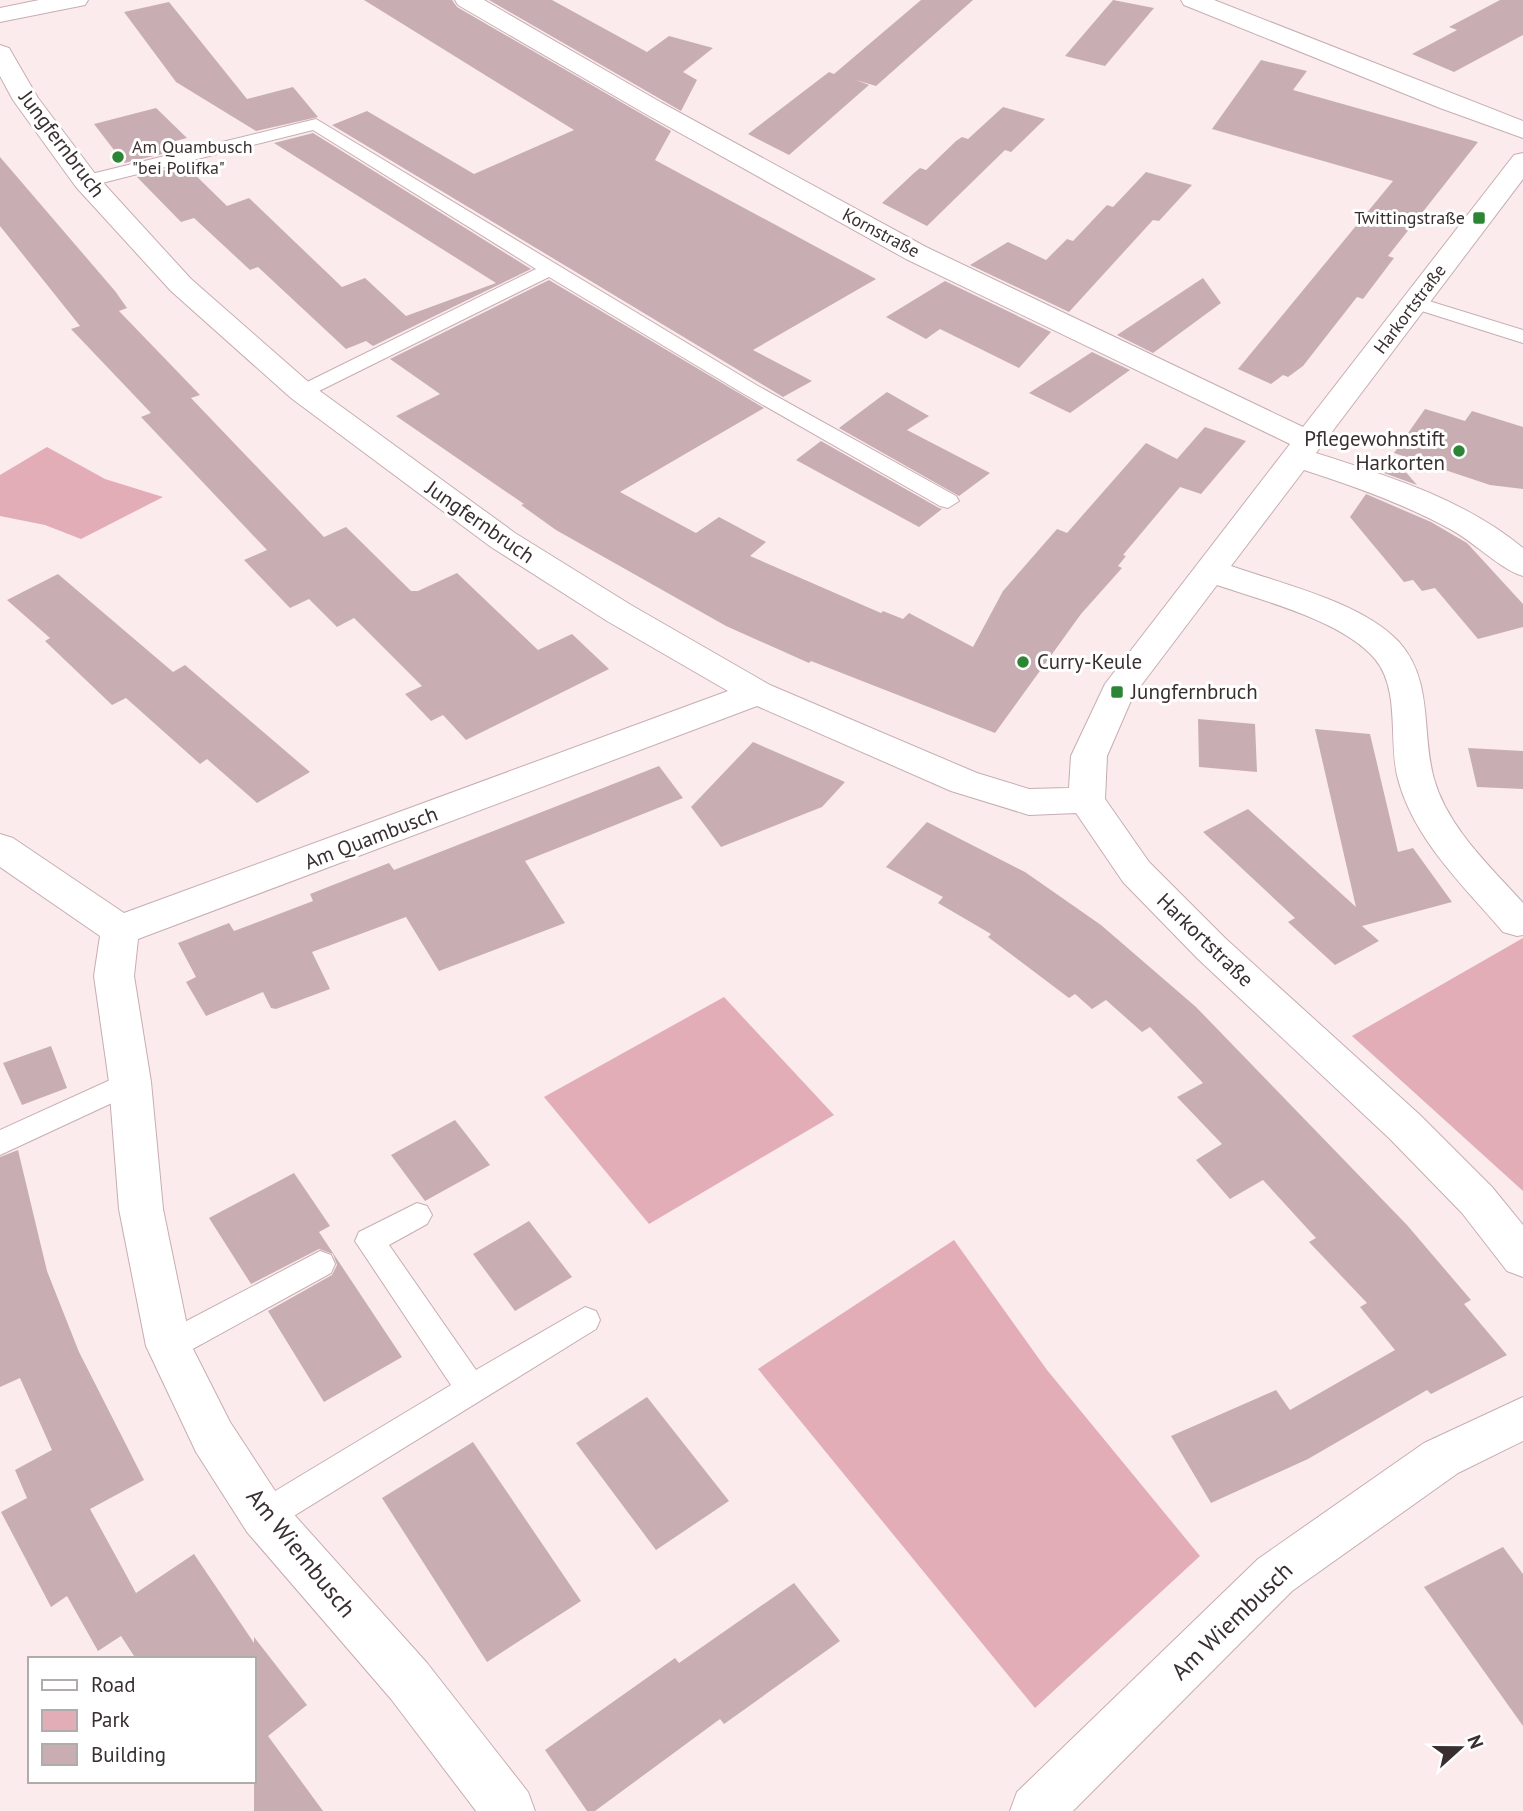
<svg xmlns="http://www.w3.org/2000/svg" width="1523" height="1811" viewBox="0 0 1523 1811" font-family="'PT Sans',sans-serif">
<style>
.green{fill:#e2adb6}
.building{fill:#c8aeb2}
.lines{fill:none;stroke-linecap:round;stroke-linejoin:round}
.lane-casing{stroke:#c7adb1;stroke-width:2}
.street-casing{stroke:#c7adb1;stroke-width:2}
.lane{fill:#fff;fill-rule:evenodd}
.street{fill:#fff;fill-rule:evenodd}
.poi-dot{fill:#2b8535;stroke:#fff;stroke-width:2.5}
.labels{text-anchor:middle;stroke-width:6;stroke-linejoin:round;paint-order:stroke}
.far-poi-label{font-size:18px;fill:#392f30;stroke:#fff;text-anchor:start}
.far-street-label{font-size:18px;fill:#392f30;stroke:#fff}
.street-label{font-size:21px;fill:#392f30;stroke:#fff}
.poi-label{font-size:21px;fill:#392f30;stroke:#fff;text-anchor:start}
.near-street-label{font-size:24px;fill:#392f30;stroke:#fff}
</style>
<rect width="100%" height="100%" fill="#fbebed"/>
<g class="green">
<polygon points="47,447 105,479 163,497 81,539 45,525 0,516 0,475"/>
<polygon points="1523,938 1523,1191 1352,1036"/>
<polygon points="724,997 834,1115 649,1224 544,1097"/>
<polygon points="954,1240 1047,1370 1200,1556 1035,1708 758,1369"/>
</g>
<g class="building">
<polygon points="364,0 452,0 457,7 671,131 655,160 876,279 753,350 812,381 783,397 332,125 367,111 474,174 574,130"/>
<polygon points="489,0 552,0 647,52 669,36 713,48 683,72 697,80 681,111"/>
<polygon points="921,0 973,0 876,86 856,80 869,85 789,155 748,134 829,72 834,74"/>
<polygon points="1113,0 1154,8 1105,66 1065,56"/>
<polygon points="1500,0 1523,0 1523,35 1454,72 1412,54 1457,30 1449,27"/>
<polygon points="169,2 247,99 293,87 318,117 256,131 176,82 124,12"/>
<polygon points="1261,60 1307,71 1293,90 1478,142 1388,256 1394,258 1363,299 1357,297 1303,366 1288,377 1283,375 1271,384 1238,369 1393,181 1212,129"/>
<polygon points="1003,107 1045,119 1011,152 1005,150 927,226 882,203 914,173 920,168 926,170 956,141 962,137 968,139"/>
<polygon points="156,108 187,138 163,144 171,152 124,163 94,124"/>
<polygon points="313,133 531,269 373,346 366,341 346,349 258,267 250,270 194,218 181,222 137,177 185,165 227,206 249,198 342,287 365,278 406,316 496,283 274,143"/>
<polygon points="0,157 115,291 127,308 119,311 200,395 191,398 324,537 346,527 411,591 418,591 457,573 538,650 572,634 609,669 466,740 443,715 431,721 405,694 422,686 354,618 337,627 309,599 290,608 244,560 267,550 141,417 151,413 71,329 80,326 0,226"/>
<polygon points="1146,172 1192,185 1159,221 1153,220 1069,312 970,265 1008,242 1046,260 1067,239 1073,241 1107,205 1113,207"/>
<polygon points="1203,278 1221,303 1153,353 1117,335"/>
<polygon points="549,280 764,408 620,492 696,533 719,517 766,542 750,556 881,613 883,611 903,619 909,613 973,647 1003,591 1057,529 1067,533 1146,443 1177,459 1205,427 1246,441 1201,494 1180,487 1123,555 1126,556 1118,566 1122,568 1081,614 995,733 811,661 809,663 726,626 556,530 521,505 524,504 396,416 440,394 390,359"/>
<polygon points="945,281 1051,332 1019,368 940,329 926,339 886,317"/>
<polygon points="1092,352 1130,370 1070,413 1029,393"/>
<polygon points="887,392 929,416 907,430 990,473 959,496 839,428"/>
<polygon points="1425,409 1465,421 1472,411 1523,427 1523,489 1490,485 1394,453"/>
<polygon points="821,441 939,508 942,509 919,527 796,460"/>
<polygon points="1392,456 1417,485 1381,472"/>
<polygon points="1366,494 1431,522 1467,543 1523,604 1523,627 1478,639 1435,588 1422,591 1413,580 1404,582 1350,517"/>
<polygon points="58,574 173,672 185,665 310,772 257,803 207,759 200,764 126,698 112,705 45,641 50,638 7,600"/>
<polygon points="1198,719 1255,724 1257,772 1199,767"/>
<polygon points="1315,729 1370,734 1398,852 1413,848 1452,902 1362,926 1379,941 1335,965 1288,922 1295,918 1203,832 1248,809 1356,907"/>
<polygon points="753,742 845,782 822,807 721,847 691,807"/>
<polygon points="1468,748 1523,751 1523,789 1477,787"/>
<polygon points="659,766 683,798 525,861 565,923 439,971 406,917 312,952 330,989 276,1009 271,1008 263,992 206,1016 186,982 196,977 178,943 229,923 234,931 313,901 310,894 389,863 394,870"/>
<polygon points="927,822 1025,872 1101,925 1196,1007 1407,1225 1471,1300 1464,1304 1507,1355 1431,1394 1427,1390 1308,1459 1211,1503 1171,1436 1276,1390 1290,1410 1395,1350 1360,1307 1367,1303 1309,1242 1316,1238 1263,1180 1230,1199 1196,1160 1222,1144 1177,1097 1203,1083 1150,1027 1142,1032 1106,1000 1092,1009 1075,994 1069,998 988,937 991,934 938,903 943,897 886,867"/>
<polygon points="51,1046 67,1088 22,1105 3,1063"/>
<polygon points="455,1120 490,1165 425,1201 391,1155"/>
<polygon points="18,1150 47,1271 79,1352 144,1480 90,1509 136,1593 194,1554 254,1643 254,1637 307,1705 268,1736 323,1811 254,1811 254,1659 136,1659 121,1636 98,1651 67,1596 51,1607 1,1512 27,1498 15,1470 52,1450 20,1378 0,1387 0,1157"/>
<polygon points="294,1173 330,1226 319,1232 402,1357 324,1402 268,1311 332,1275 337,1265 333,1254 319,1249 251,1284 209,1218"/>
<polygon points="529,1221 572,1277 515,1311 473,1254"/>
<polygon points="647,1397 729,1501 656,1550 576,1443"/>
<polygon points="473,1442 581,1601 487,1662 382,1498"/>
<polygon points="1503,1547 1523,1574 1523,1726 1424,1587"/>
<polygon points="794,1583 840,1641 724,1724 720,1719 595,1811 587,1811 545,1750 675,1658 679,1663"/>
</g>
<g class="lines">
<defs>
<g id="lane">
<polygon points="316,119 758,386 956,496 959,501 948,508 940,506 744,394 549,277 309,396 295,396 292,392 295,388 536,269 313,130 86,187 77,181 79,177"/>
<polygon points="1416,297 1523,330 1523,343 1409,307 1406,303 1409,299"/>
<polygon points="130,1071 140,1074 144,1082 140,1090 0,1155 0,1130"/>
<polygon points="417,1203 427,1206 432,1215 427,1224 389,1245 476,1370 585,1307 596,1311 600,1320 596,1329 276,1527 264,1531 252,1527 248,1516 252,1505 451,1385 355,1241 359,1232"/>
<polygon points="320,1251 331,1255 335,1264 331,1273 180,1356 169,1360 158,1356 154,1346 158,1336"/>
</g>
<g id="street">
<polygon points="39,0 88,0 85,5 0,22 0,8"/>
<path d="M455,0h29l178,103 264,144 377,180 211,-272 9,-2v26l-207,274c72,23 148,46 207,95v28c-22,-6 -50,-35 -73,-47 -46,-25 -96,-43 -146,-59l-73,96c51,18 131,36 168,76 35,39 22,91 35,137 14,49 56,87 89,124v32l-6,1 -14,-4c-39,-46 -89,-92 -105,-153 -10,-36 3,-89 -23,-120 -32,-38 -111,-58 -158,-74l-84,111 -26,60 -2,43 44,63 77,77 194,176 72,72 31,38v52l-16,-6 -45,-58 -72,-74 -192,-180 -75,-77 -47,-69 -47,2 -78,-24 -194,-85 -619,233 -4,37 17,106 12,127 28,136 39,77 51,78 146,163 101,129 7,19h-59l-85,-112 -144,-167 -51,-80 -50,-106 -27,-137 -10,-127 -15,-106 6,-40 -100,-69v-33l13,4 111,75 604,-222 -121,-70 -116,-74 -200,-149 -120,-107 -95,-104 -63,-87 -13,-24v-31l9,3 29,50 58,77 95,104 122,107 202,147 116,72 139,80 207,88 52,16 40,-1 2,-32 34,-72 185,-240 -384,-185 -262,-146 -186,-108z"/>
<polygon points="1181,0 1214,0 1523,121 1523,138 1440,108 1184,5"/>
<polygon points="1523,1397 1523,1441 1458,1473 1292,1591 1073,1811 1010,1811 1017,1792 1258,1559 1424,1443"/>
</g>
</defs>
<use href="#lane" class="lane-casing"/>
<use href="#street" class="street-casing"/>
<use href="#lane" class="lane"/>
<use href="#street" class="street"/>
</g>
<g class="poi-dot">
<circle cx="118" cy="157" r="7"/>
<rect x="1472" y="211" width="14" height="14" rx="3.5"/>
<circle cx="1459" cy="451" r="7"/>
<circle cx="1023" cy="662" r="7"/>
<rect x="1110" y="685" width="14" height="14" rx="3.5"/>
</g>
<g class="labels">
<g class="far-poi-label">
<text x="132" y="153">Am Quambusch<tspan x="132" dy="21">"bei Polifka"</tspan></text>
<text x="1465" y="224" text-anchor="end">Twittingstraße</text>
</g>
<g class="far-street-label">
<text transform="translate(881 233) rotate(28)" y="6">Kornstraße</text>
<text transform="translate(1410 309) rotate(-53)" y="6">Harkortstraße</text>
</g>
<g class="street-label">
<text transform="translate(62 144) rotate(53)" y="7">Jungfernbruch</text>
<text transform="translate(480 522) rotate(35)" y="7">Jungfernbruch</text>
<text transform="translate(371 838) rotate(-21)" y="7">Am Quambusch</text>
<text transform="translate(1205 940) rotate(44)" y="7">Harkortstraße</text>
</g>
<g class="poi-label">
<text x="1445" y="446" text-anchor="end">Pflegewohnstift<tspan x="1445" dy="24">Harkorten</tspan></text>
<text x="1037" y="669">Curry-Keule</text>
<text x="1131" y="699">Jungfernbruch</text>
</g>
<g class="near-street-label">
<text transform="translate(301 1553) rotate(51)" y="8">Am Wiembusch</text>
<text transform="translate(1232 1621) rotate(-44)" y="8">Am Wiembusch</text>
</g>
</g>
<rect x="28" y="1657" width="228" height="126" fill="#ffffff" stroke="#b0acac" stroke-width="2"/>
<rect x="42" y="1680" width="35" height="10" fill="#ffffff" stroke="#b0acac" stroke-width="2"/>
<text x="91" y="1692" font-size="21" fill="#392f30">Road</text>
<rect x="42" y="1710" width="35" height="21" fill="#e2adb6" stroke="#b0acac" stroke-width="2"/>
<text x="91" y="1727" font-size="21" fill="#392f30">Park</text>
<rect x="42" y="1744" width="35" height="21" fill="#c8aeb2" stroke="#b0acac" stroke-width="2"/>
<text x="91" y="1762" font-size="21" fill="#392f30">Building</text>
<g transform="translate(1460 1748) rotate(69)" stroke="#ffffff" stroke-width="5" paint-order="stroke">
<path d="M0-5L12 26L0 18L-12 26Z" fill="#392f30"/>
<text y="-10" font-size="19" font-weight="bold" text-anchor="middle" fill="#392f30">N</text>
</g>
</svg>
